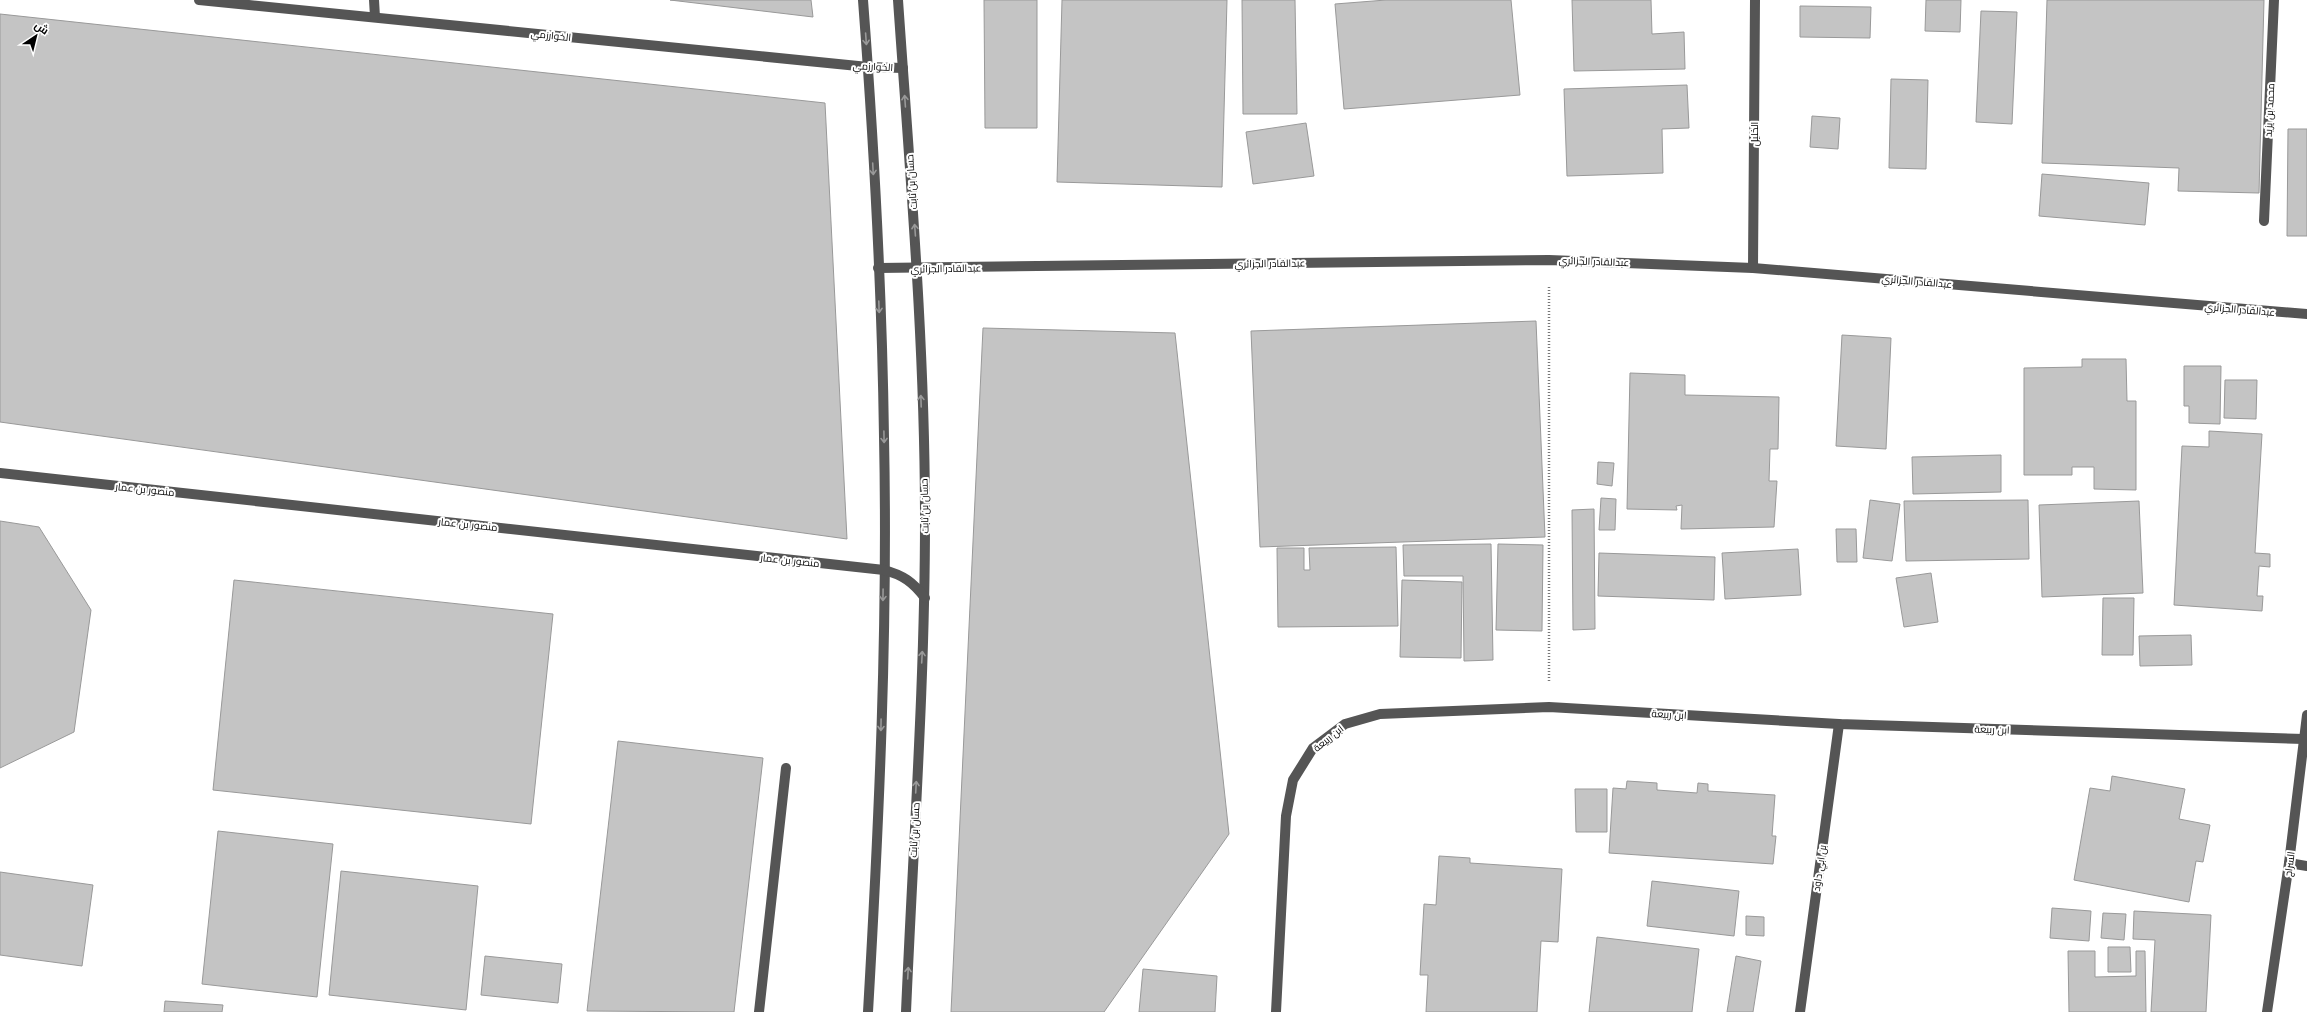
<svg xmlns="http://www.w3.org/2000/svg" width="2307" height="1012" viewBox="0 0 2307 1012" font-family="'DM Sans',Cairo,sans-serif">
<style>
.building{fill:#c4c4c4;stroke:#999}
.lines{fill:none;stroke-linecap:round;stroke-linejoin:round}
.path{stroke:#777;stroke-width:2.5;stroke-dasharray:1 2;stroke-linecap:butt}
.minor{stroke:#555;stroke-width:10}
.oneway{stroke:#999}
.labels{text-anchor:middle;stroke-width:4;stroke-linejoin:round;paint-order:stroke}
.street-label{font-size:10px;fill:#000;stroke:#fff}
</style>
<rect width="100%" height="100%" fill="#fff"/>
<g class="building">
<polygon points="670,0 811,0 813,17"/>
<polygon points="984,0 1037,0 1037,128 985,128"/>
<polygon points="1062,0 1227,0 1222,187 1057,182"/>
<polygon points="1242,0 1295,0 1297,114 1243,114"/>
<polygon points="1386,0 1511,0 1520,95 1344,109 1335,4"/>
<polygon points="1572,0 1651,0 1652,34 1684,32 1685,69 1574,71"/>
<polygon points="1926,0 1961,0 1960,32 1925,31"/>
<polygon points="2047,0 2264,0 2259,193 2178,191 2179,168 2042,163"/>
<polygon points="1800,6 1871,7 1870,38 1800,37"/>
<polygon points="1981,11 2017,12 2012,124 1976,122"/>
<polygon points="0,14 825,103 847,539 0,422"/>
<polygon points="1891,79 1928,80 1926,169 1889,168"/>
<polygon points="1687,85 1689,128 1662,129 1663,173 1567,176 1564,89"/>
<polygon points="1812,116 1840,118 1838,149 1810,147"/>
<polygon points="1306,123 1314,176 1253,184 1246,132"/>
<polygon points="2288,129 2307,129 2307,236 2287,236"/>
<polygon points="2042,174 2149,183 2145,225 2039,216"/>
<polygon points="1536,321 1545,537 1260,547 1251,331"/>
<polygon points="983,328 1175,333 1229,834 1104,1012 951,1012"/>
<polygon points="1842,335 1891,338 1886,449 1836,446"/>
<polygon points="2082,359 2126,359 2127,401 2136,401 2136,490 2094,489 2094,467 2072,467 2072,475 2024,475 2024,368 2082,367"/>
<polygon points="2184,366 2221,366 2220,424 2189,423 2189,406 2184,406"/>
<polygon points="1630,373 1685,375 1685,395 1779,397 1778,449 1770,449 1769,481 1777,481 1774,527 1681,529 1682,505 1676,506 1677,510 1627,509"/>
<polygon points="2225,380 2257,380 2256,419 2224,418"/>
<polygon points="2209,431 2262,434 2255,553 2270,554 2270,567 2259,566 2257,596 2263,596 2262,611 2174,605 2182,446 2209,447"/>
<polygon points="2001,455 2001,492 1913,494 1912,457"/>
<polygon points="1598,462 1614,463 1612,486 1597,484"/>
<polygon points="1601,498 1616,499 1615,530 1599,530"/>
<polygon points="1870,500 1900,504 1892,561 1863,558"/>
<polygon points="2028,500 2029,559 1906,561 1904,501"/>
<polygon points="2139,501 2143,593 2042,597 2039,505"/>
<polygon points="1594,509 1595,629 1573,630 1572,510"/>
<polygon points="0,521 39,527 91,610 74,732 0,768"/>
<polygon points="1836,529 1856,529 1857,562 1837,562"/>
<polygon points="1491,544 1493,660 1464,661 1463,576 1404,576 1403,545"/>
<polygon points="1498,544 1543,545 1542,631 1496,630"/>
<polygon points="1396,547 1398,626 1278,627 1277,548 1304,548 1304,570 1310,570 1309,548"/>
<polygon points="1798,549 1801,595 1725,599 1722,553"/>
<polygon points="1599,553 1715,557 1714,600 1598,596"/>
<polygon points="1931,573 1938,622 1904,627 1896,578"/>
<polygon points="234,580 553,614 531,824 213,790"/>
<polygon points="1402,580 1462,582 1461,658 1400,657"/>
<polygon points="2103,598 2134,598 2133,655 2102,655"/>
<polygon points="2191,635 2192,665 2140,666 2139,636"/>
<polygon points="618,741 763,758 734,1012 587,1011"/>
<polygon points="2112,776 2185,789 2179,819 2210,825 2203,862 2196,861 2189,902 2074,880 2090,788 2110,791"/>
<polygon points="1627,781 1657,783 1657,790 1697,793 1698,783 1708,784 1708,791 1775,795 1772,836 1776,836 1773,864 1609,853 1613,788 1626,789"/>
<polygon points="1575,789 1607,789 1607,832 1576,832"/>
<polygon points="218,831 333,844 317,997 202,984"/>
<polygon points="1439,856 1470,858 1470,863 1562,869 1558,942 1541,941 1537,1012 1426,1012 1428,975 1420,975 1424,904 1436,905"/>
<polygon points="341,871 478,886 466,1010 329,995"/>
<polygon points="0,872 93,885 82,966 0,955"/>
<polygon points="1652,881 1739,891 1734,936 1647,926"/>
<polygon points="2052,908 2091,911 2089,941 2050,938"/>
<polygon points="2134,911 2211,915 2206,1012 2151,1012 2155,940 2133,939"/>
<polygon points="2103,913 2126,914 2124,940 2101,938"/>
<polygon points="1746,916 1764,917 1764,936 1746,935"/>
<polygon points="1597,937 1699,949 1692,1012 1589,1012"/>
<polygon points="2108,947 2130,947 2131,972 2108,972"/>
<polygon points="2068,951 2095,951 2095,977 2136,976 2136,951 2145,951 2146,1012 2069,1012"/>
<polygon points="485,956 562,964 558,1003 481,995"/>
<polygon points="1736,956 1761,961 1753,1012 1727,1012"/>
<polygon points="1143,969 1217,976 1215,1012 1139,1012"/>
<polygon points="165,1001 223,1005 222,1012 164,1012"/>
</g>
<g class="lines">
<polyline class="path" points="1549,681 1549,286"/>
<g class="minor">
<polyline points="199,0 868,67 903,68"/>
<polyline points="374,0 375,17"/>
<path d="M863,0c11,145 19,292 21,437 4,192 -5,384 -16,575"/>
<path d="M898,0c12,173 27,345 27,519 0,164 -12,329 -19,493"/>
<polyline points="2264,221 2274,0"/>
<polyline points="878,268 1549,260 1753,268 2307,314"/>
<polyline points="1753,268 1755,0"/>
<path d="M0,473l884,97c19,5 29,12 41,28"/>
<polyline points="2289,863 2307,866"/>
<polyline points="759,1012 786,768"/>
<polyline points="1276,1012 1286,816 1293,780 1313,748 1345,724 1380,714 1549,707 1839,724 2304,739"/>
<polyline points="1800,1012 1839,724"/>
<polyline points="2267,1012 2289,863 2307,715"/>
</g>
</g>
<defs><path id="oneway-shaft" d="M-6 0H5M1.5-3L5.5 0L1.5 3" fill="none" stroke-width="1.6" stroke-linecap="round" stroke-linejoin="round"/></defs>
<g class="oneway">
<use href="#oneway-shaft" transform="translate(866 39) rotate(86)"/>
<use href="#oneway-shaft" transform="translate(905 101) rotate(-94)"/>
<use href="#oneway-shaft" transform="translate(873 169) rotate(87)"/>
<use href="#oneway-shaft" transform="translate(915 230) rotate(-94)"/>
<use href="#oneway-shaft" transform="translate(879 307) rotate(88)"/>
<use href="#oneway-shaft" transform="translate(921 401) rotate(-92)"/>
<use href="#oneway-shaft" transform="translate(884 437) rotate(89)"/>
<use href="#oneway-shaft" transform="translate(883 595) rotate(91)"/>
<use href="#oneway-shaft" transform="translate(922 657) rotate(-87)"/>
<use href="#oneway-shaft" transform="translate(881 725) rotate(91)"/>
<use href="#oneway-shaft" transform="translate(916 787) rotate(-87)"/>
<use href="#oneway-shaft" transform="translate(908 973) rotate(-87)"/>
</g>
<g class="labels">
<g class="street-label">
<text transform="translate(551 35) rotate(6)" y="4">الخوارزمي</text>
<text transform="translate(873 66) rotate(3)" y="4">الخوارزمي</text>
<text transform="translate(2269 110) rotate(-87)" y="4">محمد بن يزيد</text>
<text transform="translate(1754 134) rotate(-90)" y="4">الخليل</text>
<text transform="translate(911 182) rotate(-94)" y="4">حسان بن ثابت</text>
<text transform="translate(1594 261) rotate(2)" y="4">عبدالقادر الجزائري</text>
<text transform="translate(1270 263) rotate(-1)" y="4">عبدالقادر الجزائري</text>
<text transform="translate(946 268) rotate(-1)" y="4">عبدالقادر الجزائري</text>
<text transform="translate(1917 281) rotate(5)" y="4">عبدالقادر الجزائري</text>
<text transform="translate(2240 309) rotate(5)" y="4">عبدالقادر الجزائري</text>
<text transform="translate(145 489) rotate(6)" y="4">منصور بن عمار</text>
<text transform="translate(924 506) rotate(-91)" y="4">حسان بن ثابت</text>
<text transform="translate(468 524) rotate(6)" y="4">منصور بن عمار</text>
<text transform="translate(790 560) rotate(6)" y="4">منصور بن عمار</text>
<text transform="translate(1669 714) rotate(3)" y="4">ابن ربيعة</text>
<text transform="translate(1992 729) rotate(2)" y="4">ابن ربيعة</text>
<text transform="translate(1328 738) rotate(-39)" y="4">ابن ربيعة</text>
<text transform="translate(914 830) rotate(-87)" y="4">حسان بن ثابت</text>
<text transform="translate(2289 864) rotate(-82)" y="4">السراج</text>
<text transform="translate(1819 868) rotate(-82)" y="4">بن ابي داود</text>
</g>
</g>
<g transform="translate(36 36) rotate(35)" stroke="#ffffff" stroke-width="3" paint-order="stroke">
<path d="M0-3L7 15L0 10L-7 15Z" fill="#000000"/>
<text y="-6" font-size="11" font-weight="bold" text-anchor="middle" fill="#000000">ش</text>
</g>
</svg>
